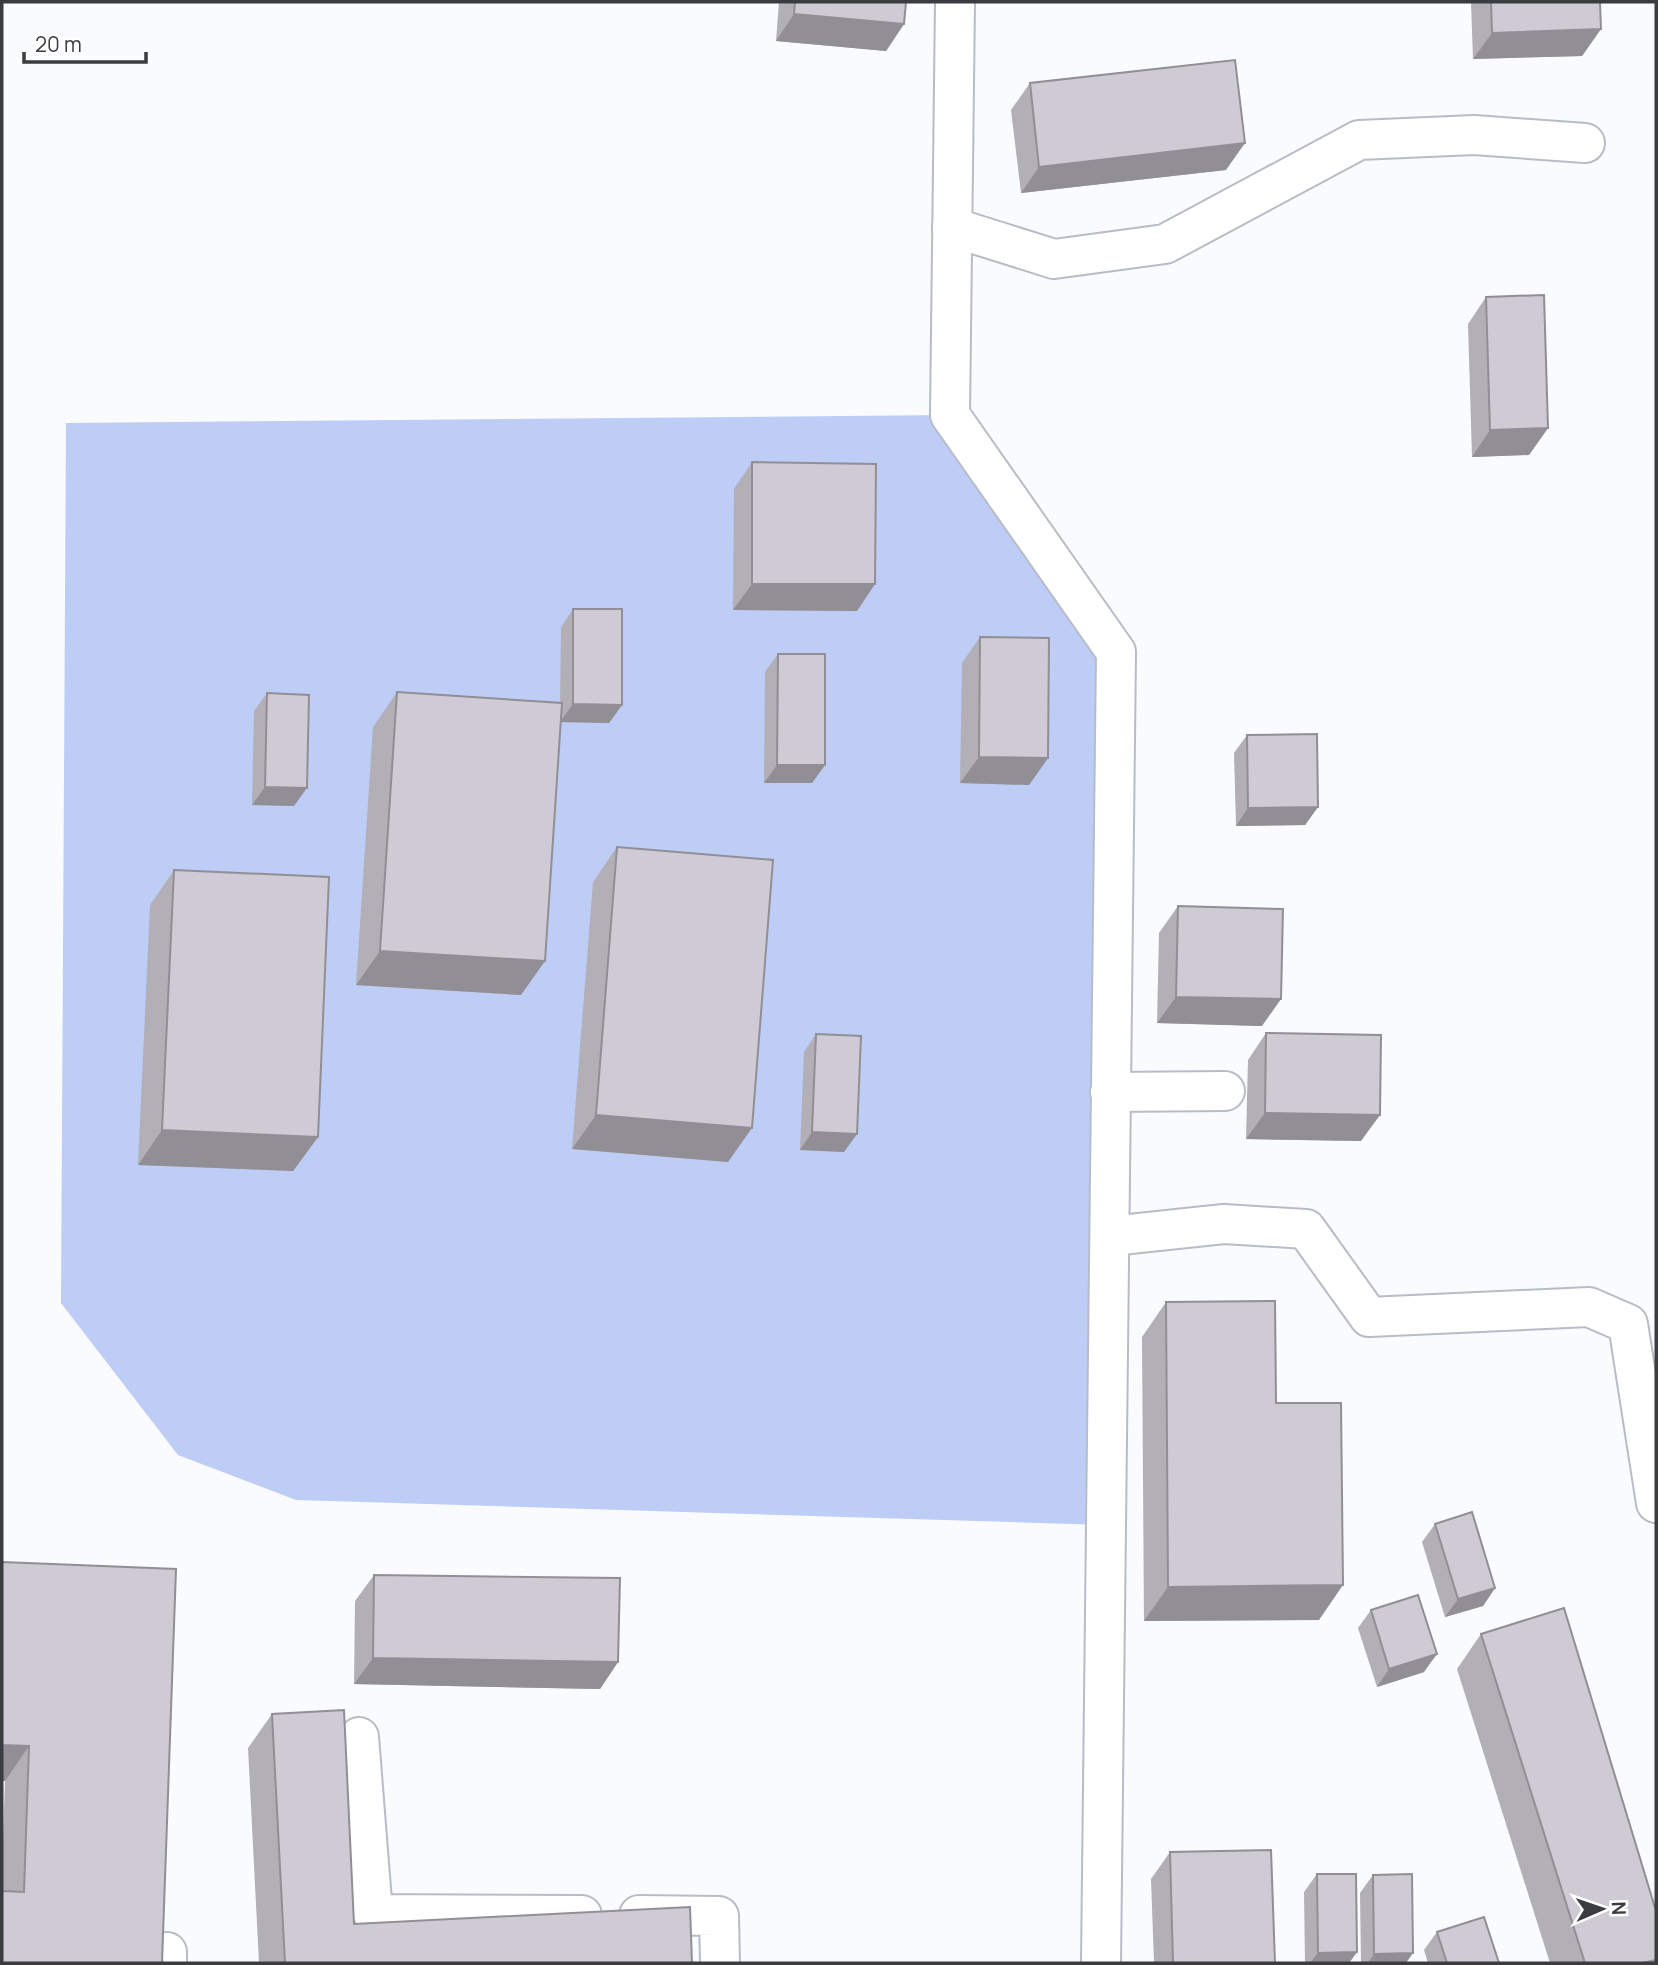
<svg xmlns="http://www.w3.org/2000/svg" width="1658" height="1965" viewBox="0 0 1658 1965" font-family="Manrope,sans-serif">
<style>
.green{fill:#bdcdf6}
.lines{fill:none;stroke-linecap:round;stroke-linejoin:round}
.minor-casing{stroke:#b8bcc6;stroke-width:42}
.minor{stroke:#fff;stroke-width:38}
.wall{fill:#b2afb7}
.shaded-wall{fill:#918e95}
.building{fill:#cfcbd5;stroke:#918e95;stroke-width:2}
</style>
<rect width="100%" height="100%" fill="#f9fbff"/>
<polygon class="green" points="950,415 1116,652 1105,1525 296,1500 178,1455 61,1303 66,423"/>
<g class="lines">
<defs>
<g id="minor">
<polyline points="955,2 950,415 1116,652 1101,1963"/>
<polyline points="952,227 1054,259 1165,244 1359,140 1474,135 1585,143"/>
<polyline points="1110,1092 1225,1091"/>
<polyline points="1111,1236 1224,1224 1306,1229 1369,1317 1589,1307 1628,1324 1656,1503"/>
<polyline points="359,1737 373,1914 582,1915"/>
<polyline points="639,1915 719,1916 720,1963"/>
<polyline points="167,1963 167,1952"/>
</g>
</defs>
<use href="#minor" class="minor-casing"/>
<use href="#minor" class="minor"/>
</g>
<g class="wall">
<polygon points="779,2 906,2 904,24 886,51 776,41"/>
<polygon points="1471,2 1600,2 1601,29 1582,56 1473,59"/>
<polygon points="1030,83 1226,170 1021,193 1011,110"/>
<polygon points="1486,297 1548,428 1529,455 1472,457 1468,324"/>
<polygon points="752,462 875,584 857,611 733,610 734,489"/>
<polygon points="573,609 622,705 609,723 560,722 521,995 356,985 373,727 397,692 560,703 561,627"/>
<polygon points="980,637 1048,758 1029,785 960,783 962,663"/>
<polygon points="778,654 825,765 812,783 764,783 765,672"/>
<polygon points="267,693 294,806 252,805 254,711"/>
<polygon points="1247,735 1318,807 1305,825 1236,826 1234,753"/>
<polygon points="617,847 728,1162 572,1149 593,882"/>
<polygon points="174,870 318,1137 293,1171 138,1165 150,905"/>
<polygon points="1178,906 1262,1026 1157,1023 1159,933"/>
<polygon points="1266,1033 1361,1141 1246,1139 1248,1060"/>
<polygon points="816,1034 844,1152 800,1150 804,1052"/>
<polygon points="1166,1302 1276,1403 1319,1620 1144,1621 1142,1337"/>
<polygon points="1435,1524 1495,1588 1483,1606 1445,1617 1422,1542"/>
<polygon points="2,1562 176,1569 2,1963 2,1870 5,1781 2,1781"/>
<polygon points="374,1575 618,1662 600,1689 354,1684 355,1601"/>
<polygon points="1371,1610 1424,1672 1377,1687 1358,1628"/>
<polygon points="1481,1634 1656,1963 1550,1963 1457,1669"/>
<polygon points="272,1714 354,1924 692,1963 259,1963 248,1748"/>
<polygon points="1170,1852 1275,1963 1154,1963 1151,1879"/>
<polygon points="1317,1874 1357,1952 1349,1963 1305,1963 1304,1892"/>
<polygon points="1373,1875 1406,1963 1361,1963 1360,1893"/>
<polygon points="1437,1932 1499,1963 1428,1963 1424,1950"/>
</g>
<g class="shaded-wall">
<polygon points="794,14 904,24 886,51 776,41"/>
<polygon points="1601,29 1582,56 1473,59 1492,33"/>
<polygon points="1245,143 1226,170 1021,193 1039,167"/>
<polygon points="1548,428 1529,455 1472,457 1490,430"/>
<polygon points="752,584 875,584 857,611 733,610"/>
<polygon points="573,704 622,705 609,723 560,722"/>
<polygon points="979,757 1048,758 1029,785 960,783"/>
<polygon points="777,765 825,765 812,783 764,783"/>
<polygon points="265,787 307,788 294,806 252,805"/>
<polygon points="1318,807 1305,825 1236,826 1248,808"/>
<polygon points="380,951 545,961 521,995 356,985"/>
<polygon points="1176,997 1281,999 1262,1026 1157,1023"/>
<polygon points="1265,1113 1380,1115 1361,1141 1246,1139"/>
<polygon points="596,1115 752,1128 728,1162 572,1149"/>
<polygon points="162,1130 318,1137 293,1171 138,1165"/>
<polygon points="812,1132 857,1134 844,1152 800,1150"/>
<polygon points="1343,1585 1319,1620 1144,1621 1168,1587"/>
<polygon points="1495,1588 1483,1606 1445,1617 1458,1599"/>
<polygon points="1437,1654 1424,1672 1377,1687 1389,1669"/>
<polygon points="373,1658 618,1662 600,1689 354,1684"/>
<polygon points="2,1745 29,1746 5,1781 2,1781"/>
<polygon points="1357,1952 1349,1963 1310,1963 1318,1953"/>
<polygon points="1413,1953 1406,1963 1368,1963 1374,1954"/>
</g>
<g class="building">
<polygon points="795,2 906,2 904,24 794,14"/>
<polygon points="1491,2 1600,2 1601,29 1492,33"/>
<polygon points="1235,60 1245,143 1039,167 1030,83"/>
<polygon points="1544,295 1548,428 1490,430 1486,297"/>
<polygon points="752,462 876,464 875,584 752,584"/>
<polygon points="573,609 622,609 622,705 573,704"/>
<polygon points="980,637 1049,638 1048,758 979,757"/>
<polygon points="778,654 825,654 825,765 777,765"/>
<polygon points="397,692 562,703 545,961 380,951"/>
<polygon points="267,693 309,695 307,788 265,787"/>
<polygon points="1317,734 1318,807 1248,808 1247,735"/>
<polygon points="617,847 773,860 752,1128 596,1115"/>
<polygon points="174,870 329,877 318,1137 162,1130"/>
<polygon points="1178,906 1283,909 1281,999 1176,997"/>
<polygon points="1266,1033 1381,1035 1380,1115 1265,1113"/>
<polygon points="816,1034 861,1036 857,1134 812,1132"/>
<polygon points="1275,1301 1276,1403 1341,1403 1343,1585 1168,1587 1166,1302"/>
<polygon points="1472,1512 1495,1588 1458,1599 1435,1524"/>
<polygon points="2,1562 176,1569 162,1963 2,1963 2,1891 24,1892 29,1746 2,1745"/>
<polygon points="374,1575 620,1578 618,1662 373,1658"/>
<polygon points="1418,1595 1437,1654 1389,1669 1371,1610"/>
<polygon points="1564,1608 1656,1911 1656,1960 1642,1963 1585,1963 1481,1634"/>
<polygon points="344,1710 354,1924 690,1907 692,1963 285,1963 272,1714"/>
<polygon points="1271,1850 1275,1963 1173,1963 1170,1852"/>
<polygon points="1317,1874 1356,1874 1357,1952 1318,1953"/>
<polygon points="1412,1874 1413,1953 1374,1954 1373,1875"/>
<polygon points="1484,1917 1499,1963 1447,1963 1437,1932"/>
</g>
<rect width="1658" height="1965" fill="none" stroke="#3b3c40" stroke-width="7"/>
<g transform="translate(1602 1909) rotate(88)" stroke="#ffffff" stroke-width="5" paint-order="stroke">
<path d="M0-5L12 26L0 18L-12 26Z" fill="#3b3c40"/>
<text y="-10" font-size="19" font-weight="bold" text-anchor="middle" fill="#3b3c40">N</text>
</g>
<path d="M24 52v10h122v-10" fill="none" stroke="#3b3c40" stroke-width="3.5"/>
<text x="35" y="52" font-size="21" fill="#3b3c40" stroke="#ffffff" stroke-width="5" paint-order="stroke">20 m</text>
</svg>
